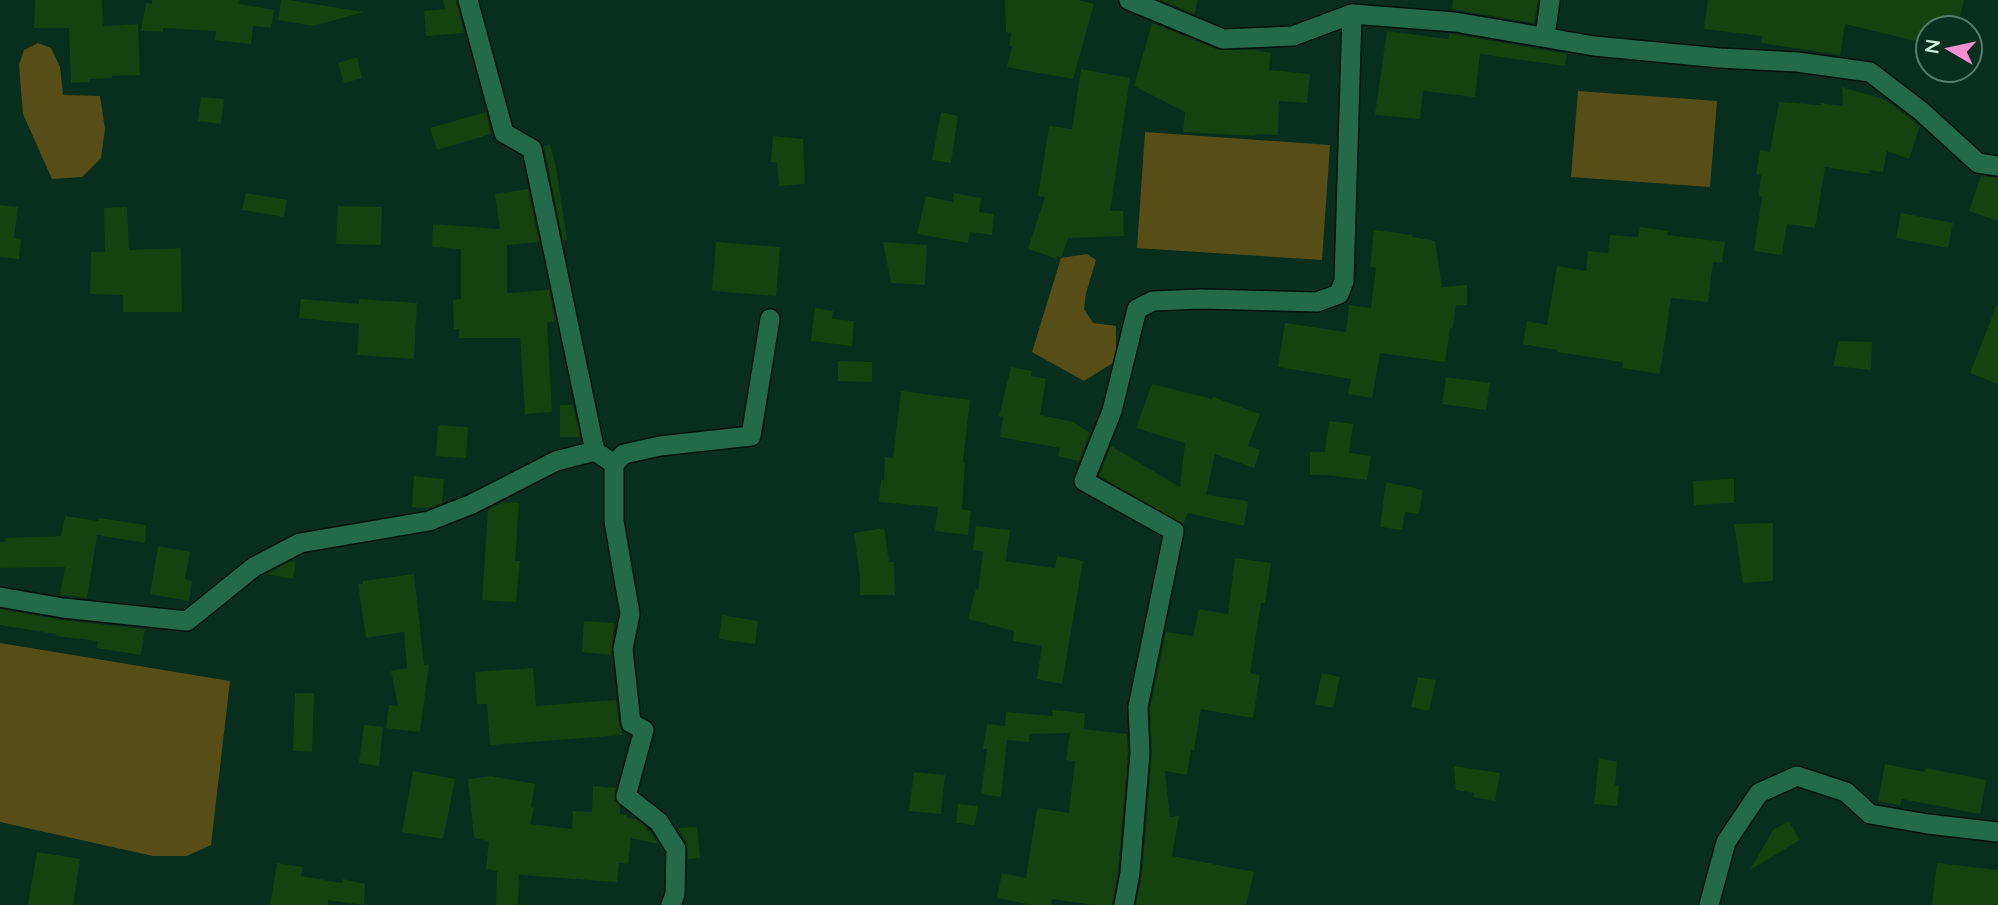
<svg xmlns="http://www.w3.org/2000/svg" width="1998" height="905" viewBox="0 0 1998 905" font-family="Lato,sans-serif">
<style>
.water{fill:#564e16}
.building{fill:#15420f}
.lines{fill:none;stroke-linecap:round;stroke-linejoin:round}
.street-casing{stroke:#01140b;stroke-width:22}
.street{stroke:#236a4b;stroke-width:19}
</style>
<rect width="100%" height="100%" fill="#082e1e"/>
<g class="water">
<polygon points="38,43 51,48 60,67 63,95 100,96 105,129 101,158 82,177 52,179 23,114 19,65 24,50"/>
<polygon points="1578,91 1717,101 1710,187 1571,177"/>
<polygon points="1145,132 1330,145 1322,260 1137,248"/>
<polygon points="1087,254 1096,260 1086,293 1084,309 1093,323 1116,326 1116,361 1084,381 1032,352 1061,258"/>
<polygon points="0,643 230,681 211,845 187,856 153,856 0,822"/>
</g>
<g class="building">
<polygon points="35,0 102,0 103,26 138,24 140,75 112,76 112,78 89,79 89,82 71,83 69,28 34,28"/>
<polygon points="152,0 240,0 239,4 274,10 271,28 253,26 251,44 215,40 216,31 163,28 163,32 141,31 146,3 152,4"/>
<polygon points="281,0 289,0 364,12 313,26 278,20"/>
<polygon points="443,0 456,0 464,33 426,36 424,11 445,9"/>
<polygon points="1005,0 1078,0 1094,4 1073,79 1007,67 1012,46 1009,46 1011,33 1006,32"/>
<polygon points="1161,0 1198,0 1194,14"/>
<polygon points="1453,0 1538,0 1534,23 1452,9"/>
<polygon points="1708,0 1964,0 1957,28 1928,28 1928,44 1845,24 1840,55 1761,43 1762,36 1704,29"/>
<polygon points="1152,23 1219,50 1256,50 1271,53 1269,70 1310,74 1307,103 1279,101 1278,135 1256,134 1255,136 1183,132 1185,112 1134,86"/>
<polygon points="1387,31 1448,39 1449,34 1453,34 1567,54 1565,66 1480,54 1475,97 1423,91 1420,119 1375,115"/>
<polygon points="357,57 362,78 344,83 338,63"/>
<polygon points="1081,69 1130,78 1110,211 1123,211 1124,236 1068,238 1061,258 1057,256 1057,259 1028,249 1045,197 1038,196 1049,126 1072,129"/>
<polygon points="1842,87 1886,100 1920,126 1909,159 1887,151 1883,172 1870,170 1869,174 1825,167 1815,228 1787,224 1782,255 1754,251 1762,197 1759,196 1761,175 1756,174 1760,150 1770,152 1779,102 1821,105 1821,103 1843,106"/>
<polygon points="201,97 224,99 221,124 198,121"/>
<polygon points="486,112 491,134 437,150 430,128"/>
<polygon points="941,112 958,116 951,163 932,160"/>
<polygon points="773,136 803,139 805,184 779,186 777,163 771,162"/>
<polygon points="550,144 556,168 567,240 563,240 544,146"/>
<polygon points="1981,176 1998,178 1998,221 1969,211"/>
<polygon points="528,189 539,242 507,245 507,293 549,290 555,321 547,323 552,412 525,414 520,338 459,338 459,329 454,329 453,300 461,299 461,249 432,247 433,224 500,229 495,194"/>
<polygon points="246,193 287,200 284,217 242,210"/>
<polygon points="954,193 981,198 979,212 994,214 992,235 970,232 968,243 917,234 926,196 953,202"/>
<polygon points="0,205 18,207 14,238 21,239 19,259 0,257"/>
<polygon points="338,206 382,207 381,245 336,244"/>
<polygon points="127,207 129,250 181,248 182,312 123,312 123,295 90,294 91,252 105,252 104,208"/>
<polygon points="1901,213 1953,223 1948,248 1896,238"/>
<polygon points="1640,227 1668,231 1667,235 1725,242 1722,263 1713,262 1708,302 1671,298 1660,374 1622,368 1623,362 1557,352 1557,350 1523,344 1527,321 1547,325 1557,266 1586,271 1588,251 1608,253 1610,235 1638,237"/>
<polygon points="1374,230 1413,235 1412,237 1435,241 1442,287 1467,285 1467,305 1456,305 1453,328 1450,328 1445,362 1380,353 1372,398 1348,394 1351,379 1278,367 1285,323 1346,332 1349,305 1371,308 1376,268 1370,267"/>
<polygon points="716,242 780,247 776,296 712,291"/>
<polygon points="883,242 927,245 925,285 891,283"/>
<polygon points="301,299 359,304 359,299 417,303 414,359 357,355 359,324 299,318"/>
<polygon points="1997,305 1998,305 1998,384 1970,373"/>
<polygon points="815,308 833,311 832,319 854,321 852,346 811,341"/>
<polygon points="1839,341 1872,342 1871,370 1833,366"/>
<polygon points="838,361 872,362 872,382 838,381"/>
<polygon points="1011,367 1032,371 1031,376 1046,379 1040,415 1073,422 1090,433 1079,461 1058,456 1060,448 1000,437 1003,417 999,416"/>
<polygon points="1446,377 1490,383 1486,410 1442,404"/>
<polygon points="1152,384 1212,399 1213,397 1260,414 1248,446 1260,450 1254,468 1215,454 1206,495 1248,501 1244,526 1188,513 1183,524 1099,476 1111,446 1180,487 1185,443 1136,428"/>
<polygon points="901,391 970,400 963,462 965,462 962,509 971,511 968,535 935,531 938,507 879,502 881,480 884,480 885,457 893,458"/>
<polygon points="560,405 573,405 580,437 560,437"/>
<polygon points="1329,421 1353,424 1349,453 1371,456 1367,480 1325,475 1310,475 1310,452 1325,452"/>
<polygon points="438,425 468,427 466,458 436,456"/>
<polygon points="414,476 444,479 442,503 427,508 412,507"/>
<polygon points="1734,479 1734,503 1694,505 1693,481"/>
<polygon points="1386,482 1423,490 1419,514 1405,512 1402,530 1380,527"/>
<polygon points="503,502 519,503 515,561 520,561 516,602 482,600 488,510"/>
<polygon points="65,516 98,521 99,518 146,525 145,543 97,535 87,598 60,595 65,567 0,568 0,542 6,542 5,538 61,536"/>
<polygon points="1773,523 1773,581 1743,583 1734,524"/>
<polygon points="976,526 1010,530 1006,561 1055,568 1057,556 1083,561 1062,684 1037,679 1042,646 1013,641 1014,631 968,619 976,589 978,590 983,552 973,550"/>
<polygon points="884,528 889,562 894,562 895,595 860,595 860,576 854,533"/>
<polygon points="158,546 190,552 185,579 192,581 189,601 150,594"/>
<polygon points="1235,558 1271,563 1265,603 1261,603 1250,673 1260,675 1253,718 1201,709 1194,750 1191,750 1187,775 1165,771 1170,817 1179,816 1172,856 1254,872 1246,905 1136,905 1142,874 1152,754 1150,708 1166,632 1193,636 1199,609 1228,614"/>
<polygon points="291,561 296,562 293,579 267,574"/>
<polygon points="414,574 424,665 429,664 420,732 386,728 389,705 398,706 391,671 407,668 404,632 366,638 358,584 363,584 363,581"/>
<polygon points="0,609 62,620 145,629 141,655 97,648 98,641 55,636 56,634 0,625"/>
<polygon points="722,615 758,621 755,644 719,639"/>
<polygon points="584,621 614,623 611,655 582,652"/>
<polygon points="533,668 536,706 616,700 619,724 623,735 490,745 487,704 477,704 475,672"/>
<polygon points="1322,673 1340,677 1333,708 1315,704"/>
<polygon points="1418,677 1436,680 1429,711 1411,707"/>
<polygon points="295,693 314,693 312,752 293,751"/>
<polygon points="1052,710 1085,713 1084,729 1127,734 1128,753 1118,871 1112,905 1094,905 1052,899 1051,905 1032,905 997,898 1002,873 1026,878 1037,808 1069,813 1075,761 1066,760 1070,733 1029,734 1029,742 1007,740 1001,797 981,794 987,749 983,749 987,724 1005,726 1006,712 1053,716"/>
<polygon points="364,725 383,727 379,766 359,763"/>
<polygon points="1599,759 1617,761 1615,785 1619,786 1617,806 1594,804"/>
<polygon points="1885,764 1925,772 1926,768 1986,780 1980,814 1902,799 1900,805 1878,801"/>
<polygon points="1454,766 1500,773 1495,801 1473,797 1474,793 1456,790"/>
<polygon points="413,771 455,779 443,839 402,832"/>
<polygon points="914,772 945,775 941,814 909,811"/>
<polygon points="491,776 535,784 531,807 534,808 530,824 572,829 573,811 592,812 593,786 616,788 614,799 620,807 620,814 627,815 627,818 636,819 647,828 646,831 650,831 658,844 631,838 628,864 619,863 617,882 519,875 518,905 496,905 497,871 486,869 489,841 474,838 468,779"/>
<polygon points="958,804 978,806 975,825 956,823"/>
<polygon points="1789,821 1800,840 1750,870 1773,830"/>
<polygon points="697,827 700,858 688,859 687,843 678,828"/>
<polygon points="37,852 80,859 73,905 28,905"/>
<polygon points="277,863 303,867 301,876 342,883 343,879 365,884 364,905 328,900 328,905 270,905"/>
<polygon points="1937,863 1998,870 1998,905 1932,905"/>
</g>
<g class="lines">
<defs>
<g id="street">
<polyline points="468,0 504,133 532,149 595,451 614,464 614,521 630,614 623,649 631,723 644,730 626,796 659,822 676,849 675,894 671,905"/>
<polyline points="1129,0 1223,39 1293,36 1352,14 1455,22 1594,46 1720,58 1797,62 1870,72 1921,111 1978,163 1998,166"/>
<polyline points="1545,37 1550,0"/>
<polyline points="614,464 624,454 660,446 751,436 770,319"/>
<polyline points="0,597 63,608 187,621 254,567 300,543 429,521 472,504 556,461 595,451"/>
<polyline points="1124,905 1130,873 1140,753 1138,707 1174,531 1084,481 1112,411 1137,309 1153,301 1200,299 1317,302 1339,294 1344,281 1352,14"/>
<polyline points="1709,905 1726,842 1759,793 1797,776 1846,792 1870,814 1928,824 1998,832"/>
</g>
</defs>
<use href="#street" class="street-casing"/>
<use href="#street" class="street"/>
</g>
<g transform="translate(1949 49) rotate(279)"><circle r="33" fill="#082e1e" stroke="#587c6b" stroke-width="2"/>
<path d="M0-5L12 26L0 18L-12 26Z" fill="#f591d2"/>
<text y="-10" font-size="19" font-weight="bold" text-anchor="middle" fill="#cff1de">N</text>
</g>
</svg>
